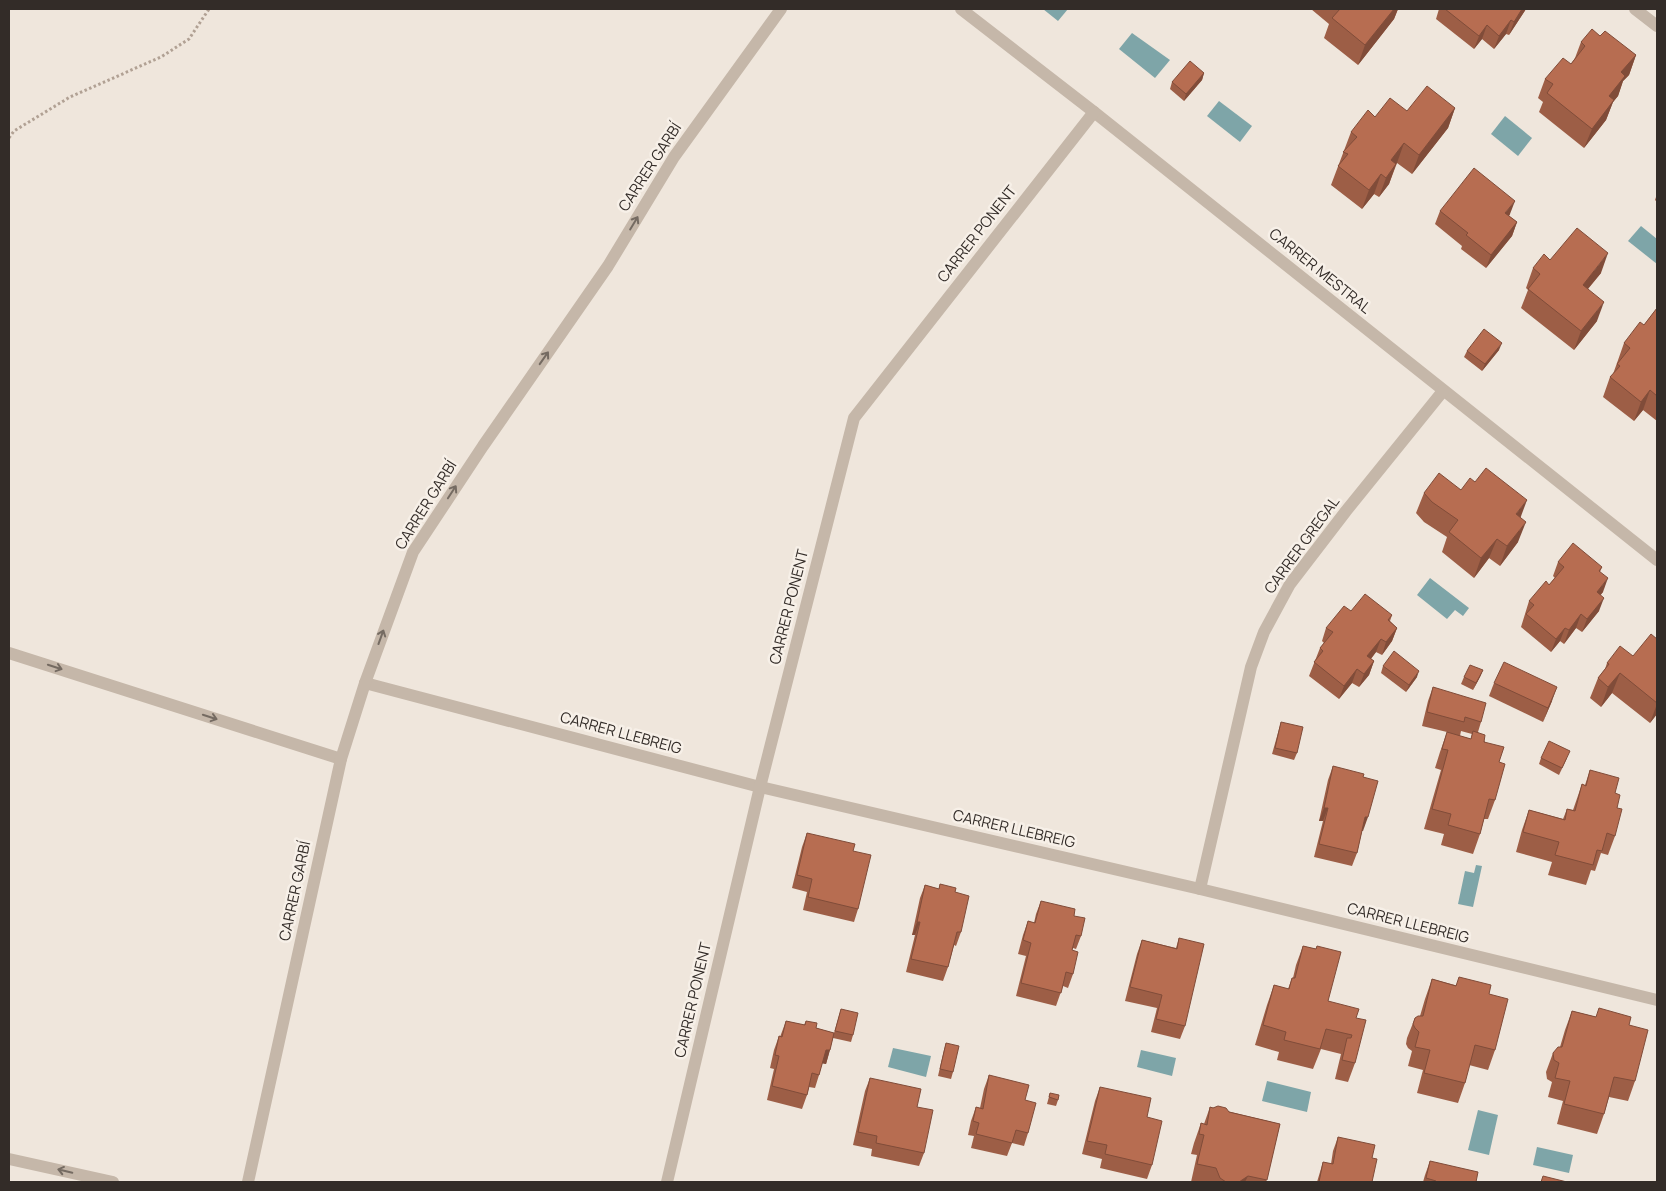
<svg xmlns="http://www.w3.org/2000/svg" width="1666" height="1191" viewBox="0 0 1666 1191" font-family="Manrope,sans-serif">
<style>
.water{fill:#7ea5a8}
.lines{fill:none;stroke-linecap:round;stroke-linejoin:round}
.path{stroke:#b1a194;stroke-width:3;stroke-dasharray:2.5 2.5;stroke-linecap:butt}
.lane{stroke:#c5b7a9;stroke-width:12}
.street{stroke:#c5b7a9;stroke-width:12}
.wall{fill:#9d5e46;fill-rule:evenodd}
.shaded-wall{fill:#804c39}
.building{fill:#b76d51;stroke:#804c39}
.oneway{stroke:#756b62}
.labels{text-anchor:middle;stroke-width:5;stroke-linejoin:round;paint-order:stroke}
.street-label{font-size:15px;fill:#332c28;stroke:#f7f0e8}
</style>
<rect width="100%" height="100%" fill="#efe6dc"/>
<g class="water">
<polygon points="1043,9 1068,9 1058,21"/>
<polygon points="1132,33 1170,60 1155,78 1119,49"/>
<polygon points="1219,101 1252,126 1240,142 1207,116"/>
<polygon points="1505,116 1532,138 1518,156 1491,134"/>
<polygon points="1641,226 1657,239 1657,264 1628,241"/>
<polygon points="1430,578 1469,608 1463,616 1455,610 1447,619 1417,595"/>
<polygon points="1476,865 1482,866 1473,907 1458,904 1465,871 1474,873"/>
<polygon points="893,1048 931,1056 926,1077 888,1067"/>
<polygon points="1141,1050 1176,1058 1172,1076 1137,1067"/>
<polygon points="1267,1081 1311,1092 1307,1112 1262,1101"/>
<polygon points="1478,1110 1498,1115 1489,1155 1468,1150"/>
<polygon points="1537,1147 1573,1155 1569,1173 1533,1165"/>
</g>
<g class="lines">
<polyline class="path" points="9,138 14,131 70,97 161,57 189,39 209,9"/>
<polyline class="lane" points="9,653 341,759"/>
<g class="street">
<polyline points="961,9 1094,112 1657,560"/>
<polyline points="1635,9 1657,26"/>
<polyline points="365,683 760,787 1200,889 1657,1000"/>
<polyline points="1200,889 1251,667 1264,632 1290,584 1346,511 1443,391"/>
<polyline points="9,1159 113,1182"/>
<polyline points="248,1182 341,759 365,683 413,552 483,446 608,266 674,157 781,9"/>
<polyline points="667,1182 760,787 854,418 1094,112"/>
</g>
</g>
<g class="wall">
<polygon points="1311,9 1398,9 1394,19 1358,65 1324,38 1329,24"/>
<polygon points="1439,9 1526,9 1509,35 1506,34 1494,49 1482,39 1474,49 1436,19"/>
<polygon points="1600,36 1636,55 1629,75 1623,81 1618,96 1613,102 1606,120 1584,148 1539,112 1543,102 1538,98 1545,79 1571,64 1575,58 1581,42"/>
<polygon points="1204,73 1202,80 1184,101 1170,89 1172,82"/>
<polygon points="1455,108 1448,128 1412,174 1397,163 1389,184 1379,197 1374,194 1362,209 1331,185 1351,132 1375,117 1407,111"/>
<polygon points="1657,194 1657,202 1655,200"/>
<polygon points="1440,211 1510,214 1509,216 1517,222 1512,236 1486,268 1461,249 1462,246 1435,224"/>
<polygon points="1550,260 1601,273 1588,289 1597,321 1574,350 1521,308 1528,290 1526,288 1533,268"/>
<polygon points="1657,308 1657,421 1643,410 1634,421 1603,397 1610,377 1613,374 1617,363 1624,343 1644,325"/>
<polygon points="1499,350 1482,371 1464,357 1467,351"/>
<polygon points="1461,490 1520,518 1518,542 1500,566 1489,558 1474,578 1442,552 1447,537 1424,522 1416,513 1424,493"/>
<polygon points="1558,562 1602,567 1600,572 1603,592 1600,595 1599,611 1582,632 1576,628 1564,644 1560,641 1551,652 1521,627 1529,601 1549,585 1555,578 1553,576"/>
<polygon points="1351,611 1392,615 1390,621 1397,628 1392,641 1382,655 1376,652 1371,659 1374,661 1369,675 1359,687 1352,683 1339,699 1309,676 1320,648 1324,643 1322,641 1326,628"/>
<polygon points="1657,639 1657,714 1650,723 1612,693 1601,707 1590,698 1598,678 1605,669 1607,663 1633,656"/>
<polygon points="1383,666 1417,677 1406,692 1381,673"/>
<polygon points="1483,670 1480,677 1473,690 1461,684 1464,677"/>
<polygon points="1494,683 1552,701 1543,722 1489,696"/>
<path d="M1433,687l48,35 -3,10 21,30 -4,38 -7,19h-4l-4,15 -7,20 -32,-9 3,-11 -20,-5 17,-59 -6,-2 5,-16 7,-20 -25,-6 6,-25zM1461,731l11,3 -1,5 -11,-3z"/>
<polygon points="1281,722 1297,753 1294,760 1272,754"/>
<polygon points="1541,758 1567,758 1559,775 1539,764"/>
<polygon points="1333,766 1363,777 1363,831 1362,831 1357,853 1352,866 1314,857 1323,821 1319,821 1328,780"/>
<polygon points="1590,770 1615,793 1617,808 1615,836 1608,855 1601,853 1595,871 1591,870 1586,885 1548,875 1552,862 1516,852 1522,830 1529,810 1563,819 1567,809 1573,810 1582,784 1585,785"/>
<polygon points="807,833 853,851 858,909 854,922 803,910 807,892 792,888 802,847"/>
<polygon points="940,884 955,892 961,932 956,946 954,945 948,967 943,981 906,972 915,935 912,935 920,898 925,885 939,889"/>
<polygon points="1041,901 1074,916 1081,936 1076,949 1073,948 1072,950 1073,974 1068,988 1063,986 1056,1006 1016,996 1026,956 1018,954 1023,935 1028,921 1034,923 1036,914"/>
<polygon points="1179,938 1185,1026 1180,1039 1151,1032 1157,1008 1125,1001 1137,954 1142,940 1176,948"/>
<polygon points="1303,946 1316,949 1317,946 1328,1001 1356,1018 1355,1063 1348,1082 1335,1079 1341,1054 1321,1049 1313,1069 1277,1060 1279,1052 1255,1045 1267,1005 1274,985 1288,989 1292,978 1293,978 1296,965"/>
<polygon points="1432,979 1489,994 1495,1050 1488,1070 1469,1065 1465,1083 1458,1103 1417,1093 1423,1070 1408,1066 1412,1051 1408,1048 1406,1044 1407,1038 1415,1018 1420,1016 1425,999"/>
<polygon points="841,1009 853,1035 851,1042 833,1038 826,1064 822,1063 819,1075 815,1088 809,1087 807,1095 802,1109 767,1100 774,1069 770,1068 774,1050 779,1036 780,1037 786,1021 804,1025 806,1021 816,1028 834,1033"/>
<polygon points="1572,1011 1629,1025 1635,1081 1628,1101 1609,1097 1604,1114 1597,1134 1557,1124 1563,1101 1548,1097 1552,1082 1547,1079 1546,1072 1553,1053 1560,1047 1565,1030"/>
<polygon points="946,1043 953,1072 951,1079 938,1076 944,1050"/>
<polygon points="989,1075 1025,1100 1028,1133 1024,1146 1012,1143 1007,1156 971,1148 974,1136 968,1135 971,1121 976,1107 980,1108 984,1089"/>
<polygon points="870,1078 917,1107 924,1153 919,1166 871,1156 872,1149 853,1145 865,1091"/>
<polygon points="1100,1087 1152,1165 1147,1179 1100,1168 1102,1159 1082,1154 1095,1101"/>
<polygon points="1050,1093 1058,1100 1056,1106 1047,1104"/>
<polygon points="1210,1107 1280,1124 1266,1182 1191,1182 1197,1155 1191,1154 1194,1143 1201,1123 1204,1124"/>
<polygon points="1338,1137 1372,1158 1372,1182 1317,1182 1323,1162 1331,1164 1333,1151"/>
<polygon points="1430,1161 1476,1182 1423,1182 1425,1175"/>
</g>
<g class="shaded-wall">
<polygon points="1394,9 1398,9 1394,19 1358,65 1365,45"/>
<polygon points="1522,9 1526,9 1509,35 1514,22"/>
<polygon points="1511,20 1506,34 1494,49 1499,36"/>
<polygon points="1487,25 1482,39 1474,49 1479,36"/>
<polygon points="1636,55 1629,75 1623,81 1618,96 1613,102 1606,120 1584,148 1592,129 1621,72"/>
<polygon points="1204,73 1202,80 1184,101 1186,94"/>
<polygon points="1455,108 1448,128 1412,174 1419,155"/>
<polygon points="1404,143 1397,163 1386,177 1391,160"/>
<polygon points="1396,164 1389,184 1379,197 1386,178"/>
<polygon points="1381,174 1374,194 1362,209 1369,190"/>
<polygon points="1515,201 1510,214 1501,227 1505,213"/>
<polygon points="1517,222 1512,236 1486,268 1491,255"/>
<polygon points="1608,253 1601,273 1575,304 1583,285"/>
<polygon points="1604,302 1597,321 1574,350 1581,331"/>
<polygon points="1502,343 1499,350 1482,371 1485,364"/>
<polygon points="1650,390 1643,410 1634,421 1641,402"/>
<polygon points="1527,500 1520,519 1516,514"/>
<polygon points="1526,522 1518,542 1500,566 1507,546"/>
<polygon points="1497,539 1489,558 1474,578 1481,558"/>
<polygon points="1608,578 1603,592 1592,606 1597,592"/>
<polygon points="1604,598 1599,611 1582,632 1587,619"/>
<polygon points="1581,614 1576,628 1564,644 1569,630"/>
<polygon points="1397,628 1392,641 1382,655 1386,642"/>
<polygon points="1565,628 1560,641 1551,652 1556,639"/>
<polygon points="1381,639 1376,652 1362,670 1367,656"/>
<polygon points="1374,661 1369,675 1359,687 1364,674"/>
<polygon points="1357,669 1352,683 1339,699 1344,686"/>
<polygon points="1483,670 1480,677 1473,690 1476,683"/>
<polygon points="1419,671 1417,677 1406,692 1409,685"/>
<polygon points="1620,673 1612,693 1601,707 1608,687"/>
<polygon points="1557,687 1552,701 1543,722 1548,708"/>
<polygon points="1657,704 1657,714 1650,723"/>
<polygon points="1324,808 1328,808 1323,821 1319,821"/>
<polygon points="1365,817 1368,817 1363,831 1360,830"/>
<polygon points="917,922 920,922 915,935 912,935"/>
<polygon points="826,1050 830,1050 826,1064 821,1063"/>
<polygon points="1248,1176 1245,1182 1239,1182"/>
</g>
<g class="building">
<polygon points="1340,9 1394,9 1365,45 1332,18"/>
<polygon points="1445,9 1522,9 1514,22 1511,20 1499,36 1487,25 1479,36"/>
<polygon points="1592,29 1600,36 1605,31 1636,55 1621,72 1625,76 1609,96 1614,100 1592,129 1547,93 1553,84 1545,79 1563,58 1571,64 1585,46 1581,42"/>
<polygon points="1190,61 1204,73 1186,94 1172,82"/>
<polygon points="1427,86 1455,108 1419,155 1404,143 1391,160 1396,164 1386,178 1381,174 1369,190 1338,166 1348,154 1343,152 1357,137 1351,132 1368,110 1375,117 1390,98 1407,111"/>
<polygon points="1474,168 1515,201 1505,213 1517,222 1491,255 1466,235 1468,233 1440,211"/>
<polygon points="1577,228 1608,253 1583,285 1604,302 1581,331 1528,289 1540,274 1533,268 1544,254 1550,260"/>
<polygon points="1657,308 1657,396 1650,390 1641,402 1610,377 1620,366 1617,364 1630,348 1624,343 1640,322 1644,325"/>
<polygon points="1484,329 1502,343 1485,364 1467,351"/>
<polygon points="1486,468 1527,500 1516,514 1526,522 1507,546 1497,539 1481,558 1449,532 1458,520 1432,502 1424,493 1439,473 1461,490 1470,478 1475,482"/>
<polygon points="1573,543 1602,567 1599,571 1608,578 1597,592 1604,598 1587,619 1581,614 1569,630 1565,628 1556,639 1526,614 1534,605 1529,601 1546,581 1549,585 1564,567 1558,562"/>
<polygon points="1365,594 1392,615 1388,620 1397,628 1386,642 1381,639 1367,656 1374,661 1364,674 1357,669 1344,686 1314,662 1323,651 1320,648 1333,632 1326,628 1344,606 1351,611"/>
<polygon points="1651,634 1657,639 1657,703 1620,673 1608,687 1598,678 1609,664 1607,663 1620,646 1633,656"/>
<polygon points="1394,651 1419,671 1409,685 1383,666"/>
<polygon points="1504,662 1557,687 1548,708 1494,683"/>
<polygon points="1470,665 1483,670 1476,683 1464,677"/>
<polygon points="1433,687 1486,703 1481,722 1465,717 1464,722 1427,712"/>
<polygon points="1281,722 1303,727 1297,753 1275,748"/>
<polygon points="1473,731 1485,735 1484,742 1504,747 1499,762 1505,764 1495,800 1489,799 1480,834 1448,825 1451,814 1432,809 1448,750 1442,749 1447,732 1471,739"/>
<polygon points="1549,741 1570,751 1562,768 1541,758"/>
<polygon points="1333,766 1364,774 1363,777 1378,781 1368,817 1365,817 1357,853 1319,844 1328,808 1324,808"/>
<polygon points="1590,770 1619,778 1615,793 1620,795 1617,808 1622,809 1615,836 1607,833 1602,851 1597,850 1593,865 1555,855 1559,842 1523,832 1529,810 1565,820 1567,809 1575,811 1582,784 1586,786"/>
<polygon points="807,833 855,844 853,851 871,855 858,909 808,897 812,879 797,875"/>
<polygon points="940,884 956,888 955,892 969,896 961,932 957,932 948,967 911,959 920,922 917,922 925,885 939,889"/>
<polygon points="1041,901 1075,909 1074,916 1085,918 1081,936 1076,935 1072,950 1078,952 1073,974 1066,972 1061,993 1021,983 1031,943 1023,940 1028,921 1035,923"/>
<polygon points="1179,938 1204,944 1185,1026 1156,1019 1162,995 1130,987 1142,940 1177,949"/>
<polygon points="1303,946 1316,949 1317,946 1341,952 1328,1001 1359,1009 1356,1018 1366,1020 1355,1063 1342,1060 1347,1038 1351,1038 1352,1035 1326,1029 1320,1049 1284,1040 1286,1032 1263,1025 1274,985 1289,989 1292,978 1295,978"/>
<polygon points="1459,977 1491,985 1489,994 1508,999 1495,1050 1475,1045 1465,1083 1424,1073 1430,1050 1415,1047 1419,1032 1415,1028 1413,1024 1415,1018 1418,1016 1423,1016 1432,979 1456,986"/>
<polygon points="1599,1008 1631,1017 1629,1025 1648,1030 1635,1081 1614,1077 1604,1114 1564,1104 1570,1081 1555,1078 1559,1063 1554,1060 1553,1053 1558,1047 1562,1047 1572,1011 1596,1017"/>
<polygon points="841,1009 858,1013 853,1035 835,1031"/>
<polygon points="786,1021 805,1025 806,1021 817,1023 816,1028 834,1033 830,1050 826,1050 819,1075 812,1073 807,1095 772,1086 779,1056 775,1055 779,1036 782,1037"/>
<polygon points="946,1043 959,1046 953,1072 940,1069"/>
<polygon points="989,1075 1029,1085 1025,1100 1036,1103 1028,1133 1016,1130 1012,1143 976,1134 979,1123 973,1121 976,1107 983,1109"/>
<polygon points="870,1078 921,1089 917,1107 933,1110 924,1153 876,1143 877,1136 858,1132"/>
<polygon points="1100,1087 1151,1098 1147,1117 1162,1121 1152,1165 1105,1154 1107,1145 1087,1141"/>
<polygon points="1050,1093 1059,1095 1058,1100 1049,1097"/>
<polygon points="1218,1106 1226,1108 1229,1112 1280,1124 1267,1180 1248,1176 1239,1182 1226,1182 1220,1178 1216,1168 1197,1164 1204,1135 1199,1134 1201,1123 1207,1125 1210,1107 1213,1108"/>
<polygon points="1338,1137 1375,1145 1372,1158 1377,1159 1372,1182 1319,1182 1323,1162 1333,1164"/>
<polygon points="1430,1161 1478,1172 1476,1182 1435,1182 1436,1181 1426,1178"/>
<polygon points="1543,1176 1567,1182 1541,1182"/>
</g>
<defs><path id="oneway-shaft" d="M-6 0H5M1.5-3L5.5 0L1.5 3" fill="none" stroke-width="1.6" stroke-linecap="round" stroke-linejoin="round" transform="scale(1.25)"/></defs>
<g class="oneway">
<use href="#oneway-shaft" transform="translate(634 223) rotate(-59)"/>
<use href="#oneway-shaft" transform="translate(544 358) rotate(-55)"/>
<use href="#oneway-shaft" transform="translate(452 492) rotate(-57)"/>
<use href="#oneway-shaft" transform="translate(381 637) rotate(-70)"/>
<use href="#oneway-shaft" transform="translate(55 667) rotate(18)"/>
<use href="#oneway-shaft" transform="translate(210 717) rotate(18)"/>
<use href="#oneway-shaft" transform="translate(65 1171) rotate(-167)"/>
</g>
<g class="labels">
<g class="street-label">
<text transform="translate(650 167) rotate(-57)" y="5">CARRER GARBÍ</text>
<text transform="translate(977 234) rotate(-52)" y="5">CARRER PONENT</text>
<text transform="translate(1320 271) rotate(39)" y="5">CARRER MESTRAL</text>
<text transform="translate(426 505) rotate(-58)" y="5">CARRER GARBÍ</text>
<text transform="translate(1302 545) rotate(-54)" y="5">CARRER GREGAL</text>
<text transform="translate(789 607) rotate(-76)" y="5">CARRER PONENT</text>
<text transform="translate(621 733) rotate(15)" y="5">CARRER LLEBREIG</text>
<text transform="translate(1014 829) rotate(13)" y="5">CARRER LLEBREIG</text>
<text transform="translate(295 891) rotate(-78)" y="5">CARRER GARBÍ</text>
<text transform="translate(1408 923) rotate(14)" y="5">CARRER LLEBREIG</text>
<text transform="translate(693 1000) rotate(-77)" y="5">CARRER PONENT</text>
</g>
</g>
<rect width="1666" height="1191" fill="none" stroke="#332c28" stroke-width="20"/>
</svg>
